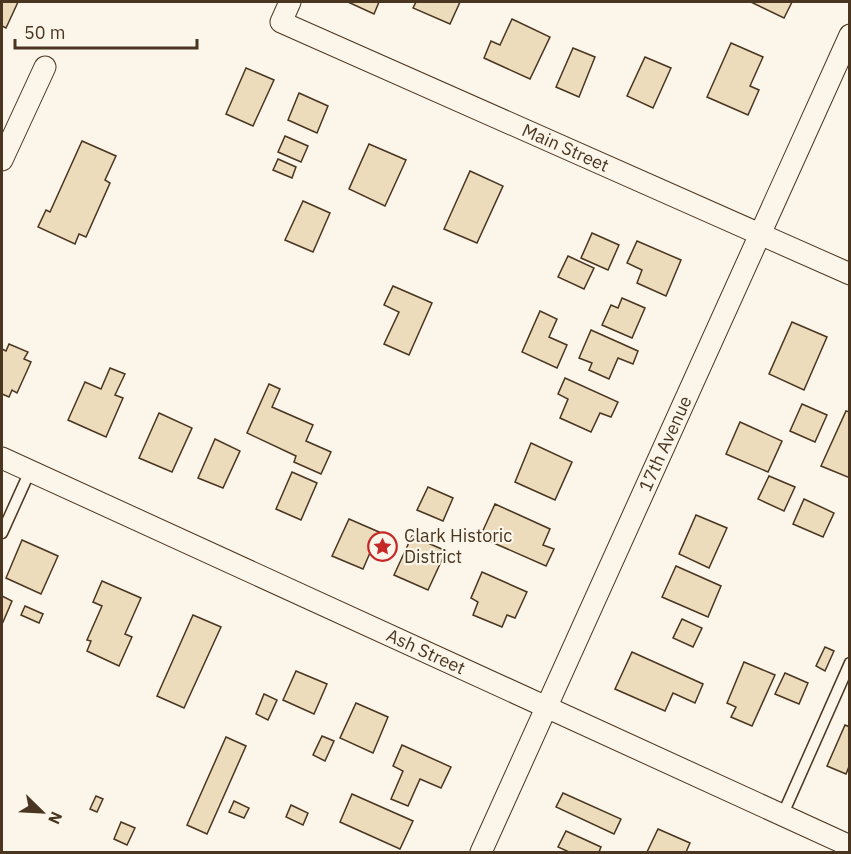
<svg xmlns="http://www.w3.org/2000/svg" width="851" height="854" viewBox="0 0 851 854" font-family="'IBM Plex Sans',sans-serif">
<style>
.building{fill:#ecdcbc;stroke:#4a3520;stroke-width:1.5}
.lines{fill:none;stroke-linecap:round;stroke-linejoin:round}
.lane-casing{stroke:#4a3520;stroke-width:13}
.street-casing{stroke:#4a3520;stroke-width:23}
.lane{stroke:#fbf6e9;stroke-width:10}
.street{stroke:#fbf6e9;stroke-width:21}
.labels{text-anchor:middle;stroke-width:4.5;stroke-linejoin:round;paint-order:stroke}
.street-label{font-size:18px;fill:#4a3520;stroke:#fbf6e9}
.poi-label{font-size:18px;fill:#4a3520;stroke:#fbf6e9;text-anchor:start}
</style>
<rect width="100%" height="100%" fill="#fbf6e9"/>
<g class="building">
<polygon points="2,2 18,2 6,28 2,26"/>
<polygon points="348,2 379,2 374,14"/>
<polygon points="416,2 460,2 450,24 413,8"/>
<polygon points="751,2 792,2 784,18"/>
<polygon points="512,19 550,37 530,79 484,58 491,41 500,45"/>
<polygon points="731,43 763,57 750,86 759,90 748,115 707,97"/>
<polygon points="573,48 595,57 579,97 556,87"/>
<polygon points="645,57 671,68 653,108 627,96"/>
<polygon points="246,68 274,80 253,126 226,114"/>
<polygon points="299,93 328,106 317,133 288,120"/>
<polygon points="285,136 308,146 301,162 278,152"/>
<polygon points="82,141 116,156 105,180 110,183 86,237 79,234 75,244 38,227 46,210 50,212"/>
<polygon points="369,144 406,160 385,206 349,189"/>
<polygon points="278,159 296,167 292,178 273,170"/>
<polygon points="470,171 503,186 477,243 444,229"/>
<polygon points="303,201 330,213 313,252 285,240"/>
<polygon points="592,233 619,245 608,270 581,258"/>
<polygon points="637,241 681,260 666,296 637,283 642,270 627,263"/>
<polygon points="568,256 594,268 584,289 558,277"/>
<polygon points="393,286 432,303 409,355 384,344 399,312 384,305"/>
<polygon points="622,298 645,308 632,338 602,325 611,305 618,308"/>
<polygon points="540,311 557,319 549,337 567,345 557,368 522,352"/>
<polygon points="792,322 827,337 804,390 769,374"/>
<polygon points="591,330 638,351 633,364 618,358 609,379 589,370 592,363 579,358"/>
<polygon points="9,344 28,352 24,359 31,362 17,393 12,390 9,397 2,394 2,349 6,351"/>
<polygon points="110,368 125,374 115,395 123,398 106,437 68,420 85,382 101,389"/>
<polygon points="565,378 618,402 611,417 600,413 591,432 560,418 568,399 558,394"/>
<polygon points="269,384 280,389 272,407 313,425 306,441 331,452 321,474 294,462 296,456 247,433"/>
<polygon points="802,404 827,415 815,442 790,431"/>
<polygon points="846,411 850,412 850,478 821,466"/>
<polygon points="159,413 192,428 172,472 139,458"/>
<polygon points="740,422 782,441 768,472 726,454"/>
<polygon points="215,439 240,451 223,488 198,478"/>
<polygon points="531,443 572,462 555,500 515,482"/>
<polygon points="292,472 317,483 301,520 276,509"/>
<polygon points="769,476 795,487 784,511 758,499"/>
<polygon points="428,487 453,498 443,521 417,510"/>
<polygon points="804,499 834,513 823,537 793,524"/>
<polygon points="495,504 550,529 543,545 554,549 546,566 480,537"/>
<polygon points="696,515 727,528 709,568 679,554"/>
<polygon points="349,519 379,532 363,569 332,556"/>
<polygon points="412,536 446,551 428,590 394,575"/>
<polygon points="22,540 58,556 41,594 6,578"/>
<polygon points="676,566 721,586 708,617 662,597"/>
<polygon points="482,572 527,592 515,618 507,615 502,627 473,615 478,602 471,598"/>
<polygon points="102,581 141,598 125,634 132,637 119,666 87,651 91,641 87,640 102,606 93,602"/>
<polygon points="2,596 12,601 3,622 2,621"/>
<polygon points="25,606 43,614 39,623 21,615"/>
<polygon points="193,615 221,627 184,708 157,696"/>
<polygon points="682,619 702,628 693,647 673,638"/>
<polygon points="825,647 834,651 825,671 816,666"/>
<polygon points="632,652 703,684 695,703 673,693 665,711 615,689"/>
<polygon points="744,662 775,675 752,726 731,717 736,707 727,703"/>
<polygon points="296,671 327,684 314,714 283,700"/>
<polygon points="785,673 808,683 799,704 775,694"/>
<polygon points="264,694 277,700 268,720 256,714"/>
<polygon points="356,703 388,717 373,753 340,738"/>
<polygon points="845,725 850,727 850,764 846,774 827,766"/>
<polygon points="322,736 334,741 325,761 313,755"/>
<polygon points="226,737 246,746 207,834 187,825"/>
<polygon points="402,745 451,767 441,788 420,779 408,806 391,799 403,771 393,766"/>
<polygon points="563,793 621,819 614,834 556,807"/>
<polygon points="352,794 413,821 400,849 340,822"/>
<polygon points="96,796 103,799 97,812 90,809"/>
<polygon points="234,801 249,808 244,818 229,812"/>
<polygon points="291,805 308,813 303,825 286,817"/>
<polygon points="121,822 135,828 127,845 114,839"/>
<polygon points="658,829 690,843 686,852 647,852"/>
<polygon points="566,831 601,847 599,852 569,852 558,847"/>
</g>
<g class="lines">
<defs>
<g id="lane">
<polyline points="2,533 30,471"/>
<polyline points="782,816 850,663"/>
</g>
<g id="street">
<path id="s1" d="M290,2l-9,20 569,252"/>
<polyline points="2,160 45,67"/>
<path id="s2" d="M2,458l848,388"/>
<path id="s3" d="M481,852l369,-817"/>
</g>
</defs>
<use href="#lane" class="lane-casing"/>
<use href="#street" class="street-casing"/>
<use href="#lane" class="lane"/>
<use href="#street" class="street"/>
</g>
<defs>
<symbol id="sight-ring" viewBox="-11 -11 22 22"><circle r="9.5" fill="#fbf6e9" stroke="#c62828" stroke-width="1.5"/><path d="M0-6L1.8-2.2L6-1.7L2.9 1.2L3.7 5.4L0 3.3L-3.7 5.4L-2.9 1.2L-6-1.7L-1.8-2.2Z" fill="#c62828"/></symbol>
</defs>
<g fill-rule="evenodd">
<use href="#sight-ring" x="366" y="530" width="33" height="33"/>
</g>
<g class="labels">
<g class="street-label">
<text dy="6" stroke="none"><textPath href="#s1" startOffset="333">Main Street</textPath></text>
<text dy="6" stroke="none"><textPath href="#s3" startOffset="448">17th Avenue</textPath></text>
<text dy="6" stroke="none"><textPath href="#s2" startOffset="466">Ash Street</textPath></text>
</g>
<g class="poi-label">
<text x="404" y="542">Clark Historic<tspan x="404" dy="21">District</tspan></text>
</g>
</g>
<rect width="851" height="854" fill="none" stroke="#4a3520" stroke-width="6"/>
<g transform="translate(42 812) rotate(114)" stroke="#fbf6e9" stroke-width="4.5" paint-order="stroke">
<path d="M0-4.5L10 22L0 15L-10 22Z" fill="#4a3520"/>
<text y="-9" font-size="16" font-weight="bold" text-anchor="middle" fill="#4a3520">N</text>
</g>
<path d="M15 39v9h182v-9" fill="none" stroke="#4a3520" stroke-width="3"/>
<text x="24" y="39" font-size="18" fill="#4a3520" stroke="#fbf6e9" stroke-width="4.5" paint-order="stroke">50 m</text>
</svg>
